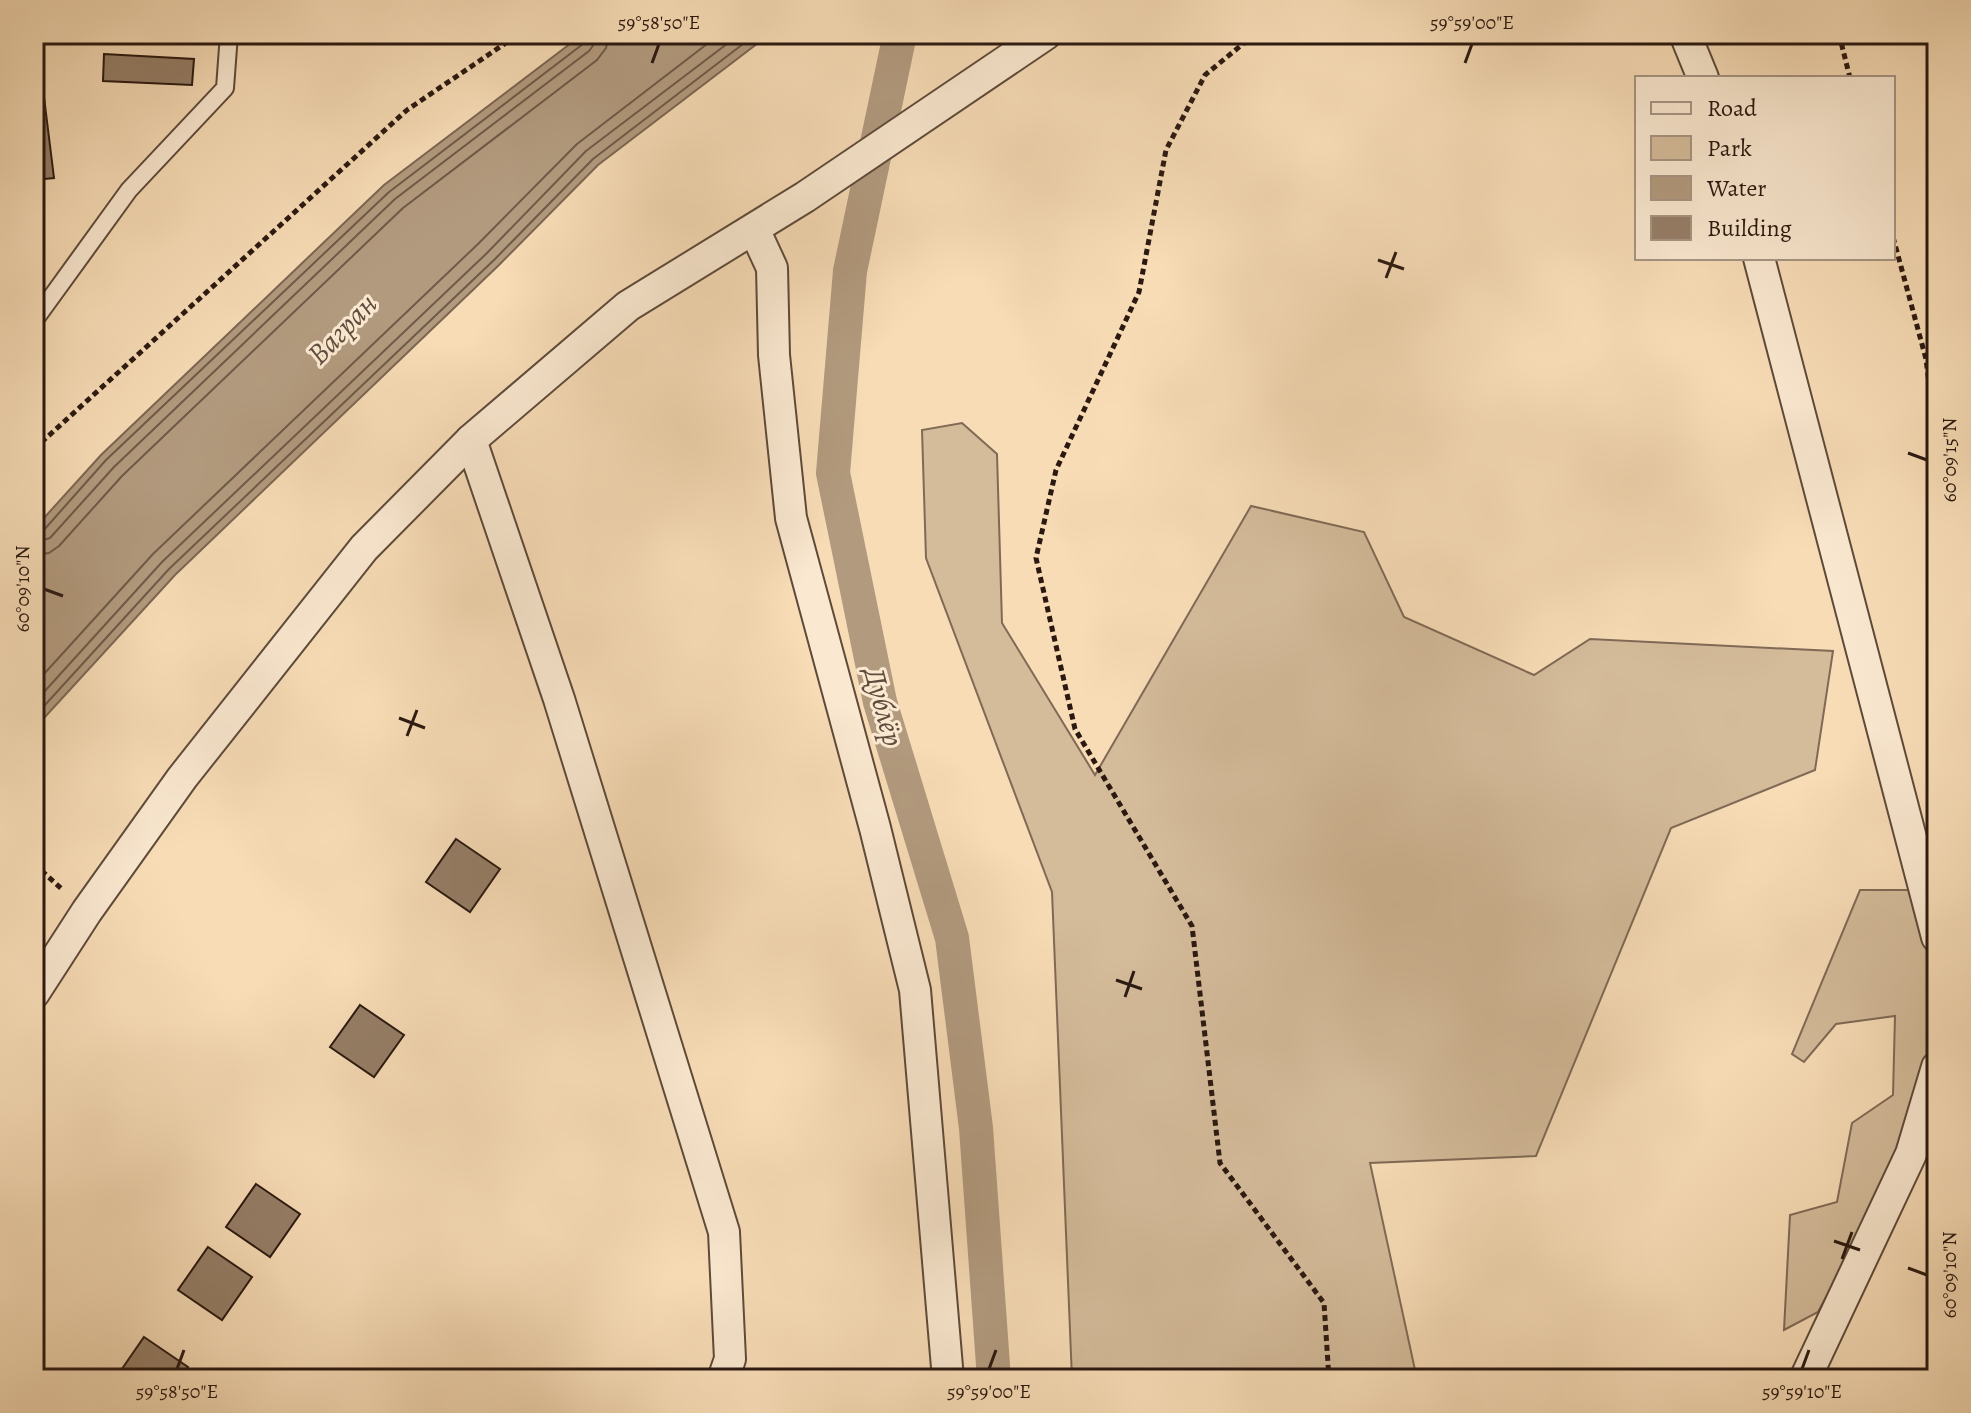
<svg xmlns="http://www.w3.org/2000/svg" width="1971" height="1413" viewBox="0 0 1971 1413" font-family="Alegreya,serif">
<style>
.green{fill:#d4bb9a;stroke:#806a56;stroke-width:2}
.water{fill:#b29a7e;stroke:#7c6652;stroke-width:2}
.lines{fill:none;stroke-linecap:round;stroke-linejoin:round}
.shore{stroke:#6e5a48;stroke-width:2}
.canal{stroke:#b29a7e;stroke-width:34}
.building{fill:#957e67;stroke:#2b1911;stroke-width:2}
.service-casing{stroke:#5e4a3a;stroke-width:20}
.minor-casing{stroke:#5e4a3a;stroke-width:34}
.path{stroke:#2b1911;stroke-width:5;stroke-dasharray:6 4;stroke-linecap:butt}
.service{stroke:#fae8d0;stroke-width:16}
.minor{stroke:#fae8d0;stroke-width:30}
.ticks{fill:none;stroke:#2b1911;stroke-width:3}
.labels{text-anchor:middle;stroke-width:6;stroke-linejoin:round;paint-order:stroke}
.water-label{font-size:30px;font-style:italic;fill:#614d3d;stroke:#fae8d0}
.neatline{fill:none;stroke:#2b1911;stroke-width:3}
.ticks-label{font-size:20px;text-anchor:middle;fill:#2b1911}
</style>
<rect width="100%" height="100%" fill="#f7dcb6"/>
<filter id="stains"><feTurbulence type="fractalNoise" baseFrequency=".0025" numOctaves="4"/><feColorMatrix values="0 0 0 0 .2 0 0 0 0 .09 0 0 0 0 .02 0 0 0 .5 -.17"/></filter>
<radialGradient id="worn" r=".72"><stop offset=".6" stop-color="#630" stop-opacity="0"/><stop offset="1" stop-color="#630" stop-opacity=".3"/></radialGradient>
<g class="green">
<polygon points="962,423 997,454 1002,623 1095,775 1251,506 1364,532 1404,617 1534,675 1590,639 1833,651 1815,770 1671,828 1536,1156 1370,1163 1417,1379 1072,1379 1052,892 926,558 922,430"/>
<polygon points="1860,890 1915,890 1930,948 1929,1057 1901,1158 1818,1312 1784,1330 1790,1215 1837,1202 1852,1123 1893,1095 1895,1016 1836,1024 1804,1062 1792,1054"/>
</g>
<polygon class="water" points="583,34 770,34 598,165 499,265 175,575 34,729 34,529 101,455 384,185"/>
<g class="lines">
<g class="shore">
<polyline points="34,533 43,531 106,460 389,192 583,44 586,34"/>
<polyline points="34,543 50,538 114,467 395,199 589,51 595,43 596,34"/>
<polyline points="34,555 49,553 59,546 122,476 403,208 597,60 606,48 609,34"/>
<polyline points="34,685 153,554 478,244 577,144 720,34"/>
<polyline points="34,703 162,562 487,253 586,151 740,34"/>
<polyline points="34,717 169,569 494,260 593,159 756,34"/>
</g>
<polyline class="canal" points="900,34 850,271 833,473 880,702 952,938 976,1128 994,1379"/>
</g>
<g class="building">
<polygon points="104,54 194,59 192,85 103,81"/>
<polygon points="34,73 41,73 54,178 34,180"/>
<polygon points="456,839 500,869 470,912 426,882"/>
<polygon points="360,1005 404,1035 374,1077 330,1047"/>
<polygon points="256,1184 300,1214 270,1257 226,1227"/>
<polygon points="208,1247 252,1277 222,1320 178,1290"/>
<polygon points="144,1337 188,1367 180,1379 115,1379"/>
</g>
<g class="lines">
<defs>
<polyline id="service" points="34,321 129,190 225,88 229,34"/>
<g id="minor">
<polyline points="1685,34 1703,78"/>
<polyline points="754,229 772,268 774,355 791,518 875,828 915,990 948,1379"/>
<polyline points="1759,258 1937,937"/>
<polyline points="471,440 559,699 724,1232 730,1359 723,1379"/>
<polyline points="34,993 87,911 182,778 364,548 471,440 628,306 805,197 1046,34"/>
<polyline points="1805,1379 1911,1154 1937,1067"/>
</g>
</defs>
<use href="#service" class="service-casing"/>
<use href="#minor" class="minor-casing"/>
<g class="path">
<polyline points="1255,34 1205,75 1166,150 1139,292 1056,470 1036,558 1075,729 1192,926 1220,1163 1324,1303 1329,1379"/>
<polyline points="1839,34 1850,78"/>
<polyline points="1893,237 1926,359 1937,448"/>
<polyline points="34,449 407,110 519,34"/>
<polyline points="34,864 63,890"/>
</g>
<use href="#service" class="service"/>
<use href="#minor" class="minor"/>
</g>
<path class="ticks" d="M652,63l7,-19M1465,63l7,-19M1378,260l26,9M1386,278l10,-26M1908,453l19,7M44,589l19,7M399,718l26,10M407,736l10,-26M1116,980l26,9M1125,997l9,-26M1834,1241l26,9M1842,1259l10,-27M1908,1268l19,7M177,1369l7,-19M989,1369l7,-19M1802,1369l7,-19"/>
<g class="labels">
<g class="water-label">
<text transform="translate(342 329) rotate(-46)" y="10">Вагран</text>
<text transform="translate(884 707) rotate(75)" y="10">Дублёр</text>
</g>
</g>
<rect width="1971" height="1413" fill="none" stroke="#f7dcb6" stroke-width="88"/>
<rect x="1635" y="76" width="260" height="184" fill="#fae8d0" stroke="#a79584" stroke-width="2"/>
<rect x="1651" y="102" width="40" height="12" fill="#fae8d0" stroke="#a79584" stroke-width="2"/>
<text x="1707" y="116" font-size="24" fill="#2b1911">Road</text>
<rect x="1651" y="136" width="40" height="24" fill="#d4bb9a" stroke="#a79584" stroke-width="2"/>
<text x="1707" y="156" font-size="24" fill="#2b1911">Park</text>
<rect x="1651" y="176" width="40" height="24" fill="#b29a7e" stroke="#a79584" stroke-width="2"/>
<text x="1707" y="196" font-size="24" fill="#2b1911">Water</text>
<rect x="1651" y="216" width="40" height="24" fill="#957e67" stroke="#a79584" stroke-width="2"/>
<text x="1707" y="236" font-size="24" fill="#2b1911">Building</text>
<rect x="44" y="44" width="1883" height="1325" class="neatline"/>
<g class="ticks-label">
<text x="659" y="29">59°58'50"E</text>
<text x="1472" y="29">59°59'00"E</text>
<text transform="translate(1949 460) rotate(-90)" y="7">60°09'15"N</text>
<text transform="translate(22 589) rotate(-90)" y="7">60°09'10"N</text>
<text transform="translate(1949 1275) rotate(-90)" y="7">60°09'10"N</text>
<text x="177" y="1398">59°58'50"E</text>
<text x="989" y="1398">59°59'00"E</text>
<text x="1802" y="1398">59°59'10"E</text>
</g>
<rect width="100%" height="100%" filter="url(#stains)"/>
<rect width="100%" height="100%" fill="url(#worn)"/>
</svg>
